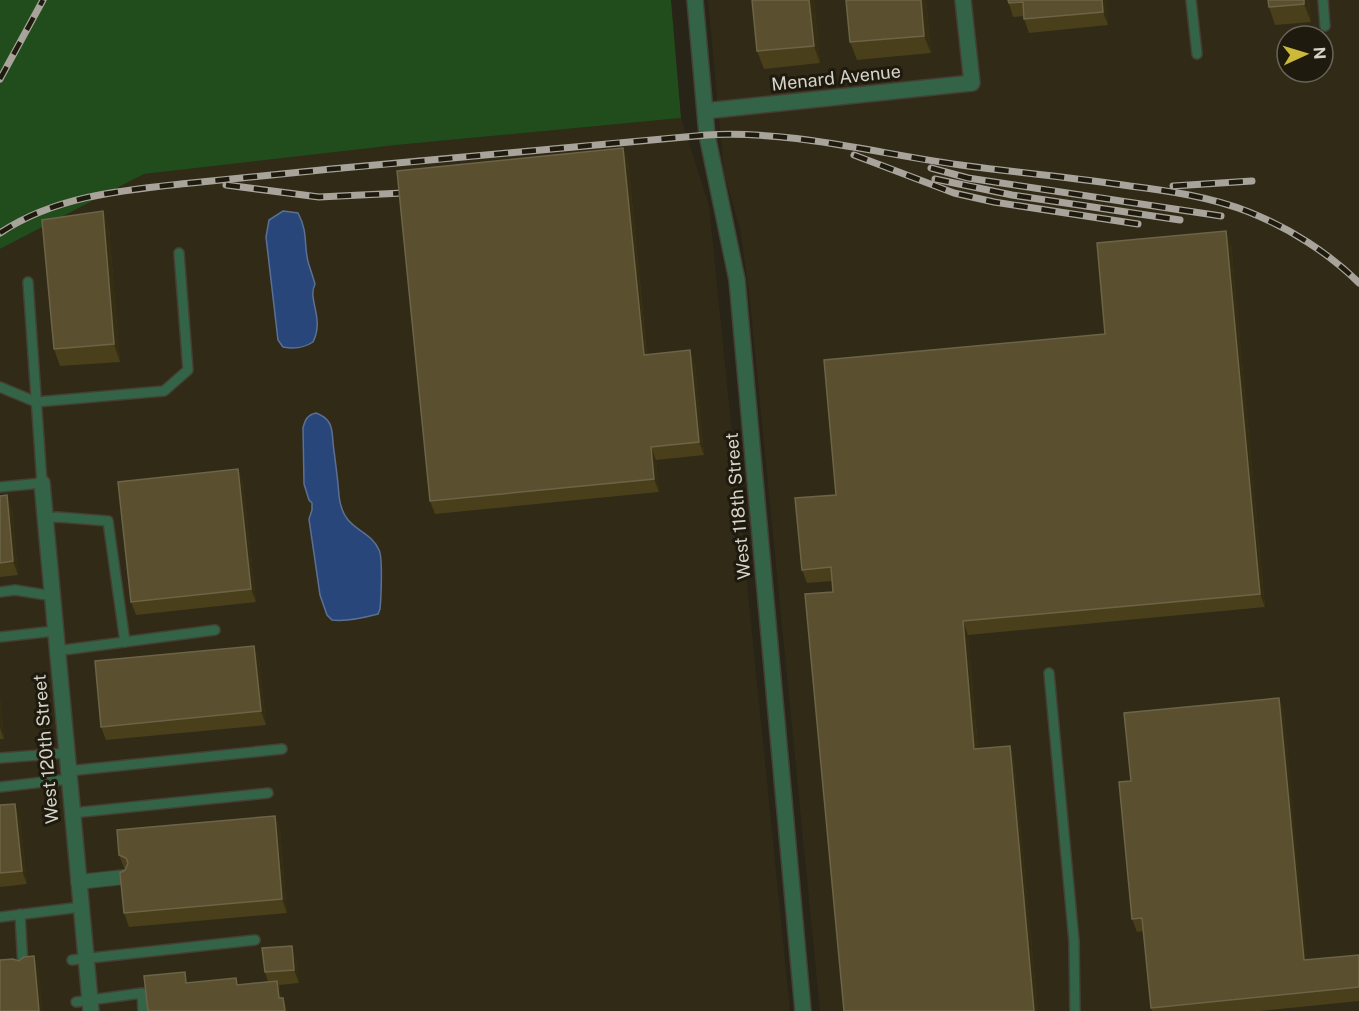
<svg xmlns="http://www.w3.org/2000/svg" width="1359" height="1011" viewBox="0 0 1359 1011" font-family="'Public Sans',sans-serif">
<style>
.built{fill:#312a17;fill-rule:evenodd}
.green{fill:#214d1d}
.water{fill:#284679;stroke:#5c7092;stroke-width:1.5}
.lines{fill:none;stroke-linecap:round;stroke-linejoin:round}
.service-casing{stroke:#444034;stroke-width:12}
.pedestrian-casing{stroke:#444034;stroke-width:16}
.minor-casing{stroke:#444034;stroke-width:18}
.service{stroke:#346448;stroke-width:9}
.pedestrian{stroke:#346448;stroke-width:14}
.minor{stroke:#346448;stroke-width:15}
.rail-casing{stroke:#a8a49b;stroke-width:7}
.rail{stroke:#1e1a0e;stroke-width:4.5;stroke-dasharray:14;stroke-linecap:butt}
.wall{fill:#4a3f1b}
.shaded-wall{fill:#362e12}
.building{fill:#5a4f2e;stroke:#6d6447;stroke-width:1.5}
.labels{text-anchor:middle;stroke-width:6;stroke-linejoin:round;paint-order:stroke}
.street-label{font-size:18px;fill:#d6d3cb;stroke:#1e1a0e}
</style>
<rect width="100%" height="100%" fill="#282417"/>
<g class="built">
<path d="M708,0h651v1011h-539l-71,-720 -9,-62 -16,-56zM1287,36h36v36h-36z"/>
<polygon points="681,118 709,205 790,1011 0,1011 0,249 144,174 236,160"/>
</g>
<polygon class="green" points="0,0 671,0 681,118 396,145 144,174 0,249"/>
<g class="water">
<path d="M283,211l15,2c11,20 5,34 11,52 2,6 4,12 6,19 -8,16 10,34 -2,58 -9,6 -20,7 -30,5l-5,-7 -12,-103 3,-17z"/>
<path d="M316,413c20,7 15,21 18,38 2,15 4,30 5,45 4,36 30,31 40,54 4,7 2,49 1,59l-2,5c-15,4 -32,8 -46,6l-5,-5 -7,-20 -11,-76 3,-9v-7l-3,-3 -5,-16 -1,-56c2,-8 4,-13 13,-15z"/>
</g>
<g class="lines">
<defs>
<g id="service">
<polyline points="1191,0 1197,54"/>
<polyline points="1323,0 1325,26"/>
<polyline points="0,387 36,402 164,391 188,370 179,253"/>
<polyline points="0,487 42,483 28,282"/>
<polyline points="45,518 57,517 108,521 125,642"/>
<polyline points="0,592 15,590 53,596"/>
<polyline points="0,637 55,631"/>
<polyline points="56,651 215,630"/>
<polyline points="1049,673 1074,941 1075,1011"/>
<polyline points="0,758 66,753"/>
<polyline points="68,771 282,749"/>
<polyline points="0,787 69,779"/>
<polyline points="72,813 268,793"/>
<polyline points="20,914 23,968"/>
<polyline points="0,917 81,907"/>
<polyline points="72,960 255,940"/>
<polyline points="76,1002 142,993 143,1011"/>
</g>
<polyline id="pedestrian" points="78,882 124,877"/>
<g id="minor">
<polyline points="695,0 707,135 737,280 803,1011"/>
<polyline points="705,111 972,83 963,0"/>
<polyline points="42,483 91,1011"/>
</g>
</defs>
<use href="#service" class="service-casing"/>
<use href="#pedestrian" class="pedestrian-casing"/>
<use href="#minor" class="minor-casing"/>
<use href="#service" class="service"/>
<use href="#pedestrian" class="pedestrian"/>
<use href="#minor" class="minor"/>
<defs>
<g id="rail">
<polyline points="0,79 43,0"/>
<polyline points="854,155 954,193 994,202 1138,224"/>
<polyline points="931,168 968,178 1221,216"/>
<polyline points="935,179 1012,195 1180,220"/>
<polyline points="226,185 319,197 403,193"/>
<polyline points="1173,186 1252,181"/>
<path d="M0,233c57,-38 125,-43 191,-50 47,-5 94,-9 140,-14 126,-11 251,-23 376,-34 88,-5 174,20 261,31 54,7 108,12 162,20 40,5 81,11 119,26 40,16 80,41 110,71"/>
</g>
</defs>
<use href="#rail" class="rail-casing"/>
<use href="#rail" class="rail"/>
</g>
<g class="wall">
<polygon points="752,0 814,0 820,63 764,69 757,51"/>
<polygon points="846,0 926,0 931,53 857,60 850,42"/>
<polygon points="1008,0 1106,0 1108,25 1029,33 1024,19 1024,16 1013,17"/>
<polygon points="1309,0 1311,22 1275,25 1269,7"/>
<polygon points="623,148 628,161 647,354 695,363 704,455 656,460 659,492 435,514 430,501"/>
<polygon points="103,211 109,228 120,362 60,366 54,349"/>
<polygon points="1231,244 1265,607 968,635 978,749 1010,746 1014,760 1038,1011 844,1011 832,581 807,583 802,570 836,495 1105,334"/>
<polygon points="238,469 243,482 256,602 136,615 131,602"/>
<polygon points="0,496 12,508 18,575 0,577"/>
<polygon points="254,646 259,659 266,725 106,740 101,727"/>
<polygon points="1279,698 1284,712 1307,960 1359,955 1359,1001 1260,1011 1152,1011 1151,1008 1143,931 1137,932 1132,919 1131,781"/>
<polygon points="0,699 4,739 0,739"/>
<polygon points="0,805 20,817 27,884 0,887"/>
<polygon points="275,816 280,829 287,913 129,927 124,913 126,869 124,868 119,855"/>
<polygon points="297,959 299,983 279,985 282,998 283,998 288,1011 148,1011 189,982 239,985 268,982 265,972"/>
</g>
<g class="shaded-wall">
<polygon points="809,0 814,0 820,63 814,46"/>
<polygon points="921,0 926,0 931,53 924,36"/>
<polygon points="1102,0 1106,0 1108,25 1103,12"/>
<polygon points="1304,0 1309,0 1311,22 1304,4"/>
<polygon points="623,148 628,161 648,368 644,355"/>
<polygon points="103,211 109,228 120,362 114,344"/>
<polygon points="1226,231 1231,244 1265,607 1260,594"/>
<polygon points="690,350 695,363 704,455 699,442"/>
<polygon points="651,447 656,460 659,492 654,479"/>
<polygon points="238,469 243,482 256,602 251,589"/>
<polygon points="7,495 12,508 18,575 13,561"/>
<polygon points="963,621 968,635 979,763 974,749"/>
<polygon points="254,646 259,659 266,725 261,711"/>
<polygon points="1279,698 1284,712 1309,974 1304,960"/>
<polygon points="0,699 4,739 0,728"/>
<polygon points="1010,746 1014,760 1038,1011 1034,1011"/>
<polygon points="15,804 20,817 27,884 22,871"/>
<polygon points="275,816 280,829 287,913 282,899"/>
<polygon points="292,946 297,959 299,983 294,970"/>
<polygon points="34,956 39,970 43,1011 39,1011"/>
<polygon points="277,981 282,994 283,1011 279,998"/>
<polygon points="283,998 288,1011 285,1011"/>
</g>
<g class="building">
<polygon points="752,0 809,0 814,46 757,51"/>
<polygon points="846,0 921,0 924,36 850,42"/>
<polygon points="1008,0 1102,0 1103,12 1024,19 1023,2 1009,3"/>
<polygon points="1268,0 1304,0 1304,4 1269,7"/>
<polygon points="623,148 644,355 690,350 699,442 651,447 654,479 430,501 397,171"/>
<polygon points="103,211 114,344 54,349 42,220"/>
<polygon points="1226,231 1260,594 963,621 974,749 1010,746 1034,1011 844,1011 805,594 833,592 831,567 802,570 795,498 836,495 824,360 1105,334 1097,243"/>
<polygon points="238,469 251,589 131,602 118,482"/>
<polygon points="7,495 13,561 0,563 0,496"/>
<polygon points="254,646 261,711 101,727 95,661"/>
<polygon points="1279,698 1304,960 1359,955 1359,987 1151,1008 1142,918 1132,919 1119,782 1131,781 1124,713"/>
<polygon points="15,804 22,871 0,873 0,805"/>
<polygon points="275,816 282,899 124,913 120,873 125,870 128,863 126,858 119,855 117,830"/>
<polygon points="292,946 294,970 265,972 262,948"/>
<polygon points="34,956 39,1011 0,1011 0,960 13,959 19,961 24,957"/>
<polygon points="185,972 186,983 236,978 237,985 277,981 279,998 283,998 285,1011 148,1011 144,976"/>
</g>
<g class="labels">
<g class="street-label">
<text transform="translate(836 78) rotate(-6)" y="6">Menard Avenue</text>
<text transform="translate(738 506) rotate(-95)" y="6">West 118th Street</text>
<text transform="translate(46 749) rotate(-95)" y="6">West 120th Street</text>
</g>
</g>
<g transform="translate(1305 54) rotate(86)"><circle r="28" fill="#1e1a0e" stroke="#68645a" stroke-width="1.5"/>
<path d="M0-4.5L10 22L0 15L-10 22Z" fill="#ccb939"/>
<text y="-9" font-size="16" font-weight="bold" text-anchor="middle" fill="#d6d3cb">N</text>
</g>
</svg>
